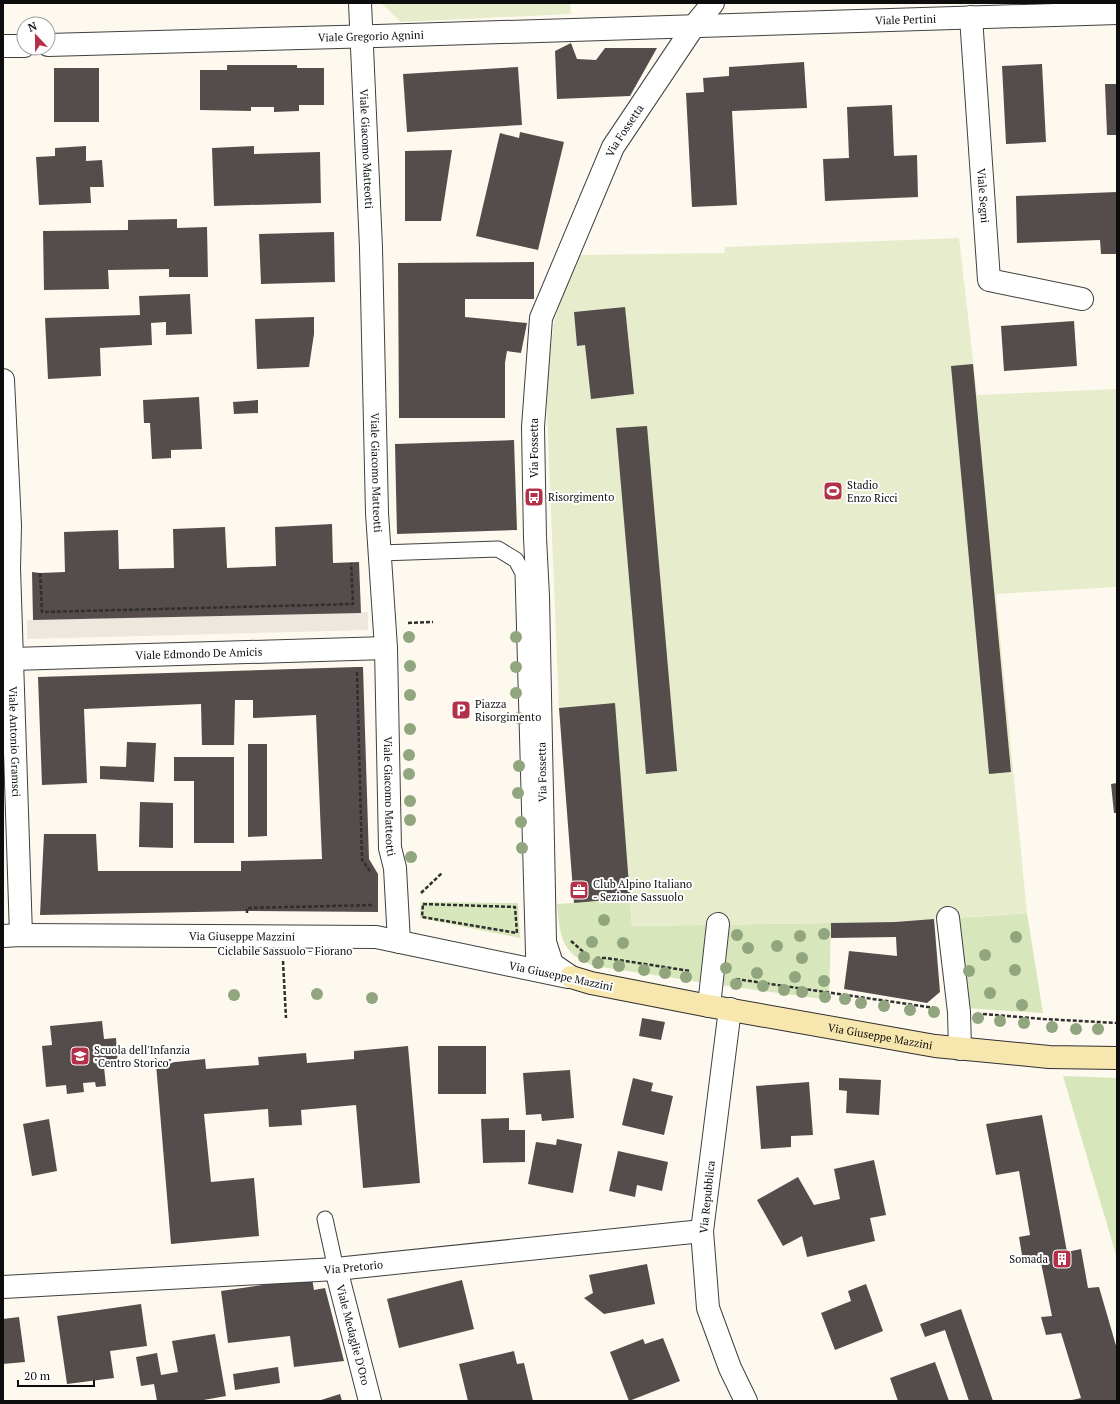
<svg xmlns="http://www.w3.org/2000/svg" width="1120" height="1404" viewBox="0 0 1120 1404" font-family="'PT Serif',serif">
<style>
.green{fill:#d7e6bb}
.pitch{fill:#e7edcc}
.plaza{fill:#ede7de}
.building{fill:#554d4b}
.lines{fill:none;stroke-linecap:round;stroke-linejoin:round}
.lane-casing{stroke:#404040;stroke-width:17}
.street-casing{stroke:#404040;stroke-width:24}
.secondary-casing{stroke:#2f2f2f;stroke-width:24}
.path{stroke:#2f2f2f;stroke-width:2.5;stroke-dasharray:4 2;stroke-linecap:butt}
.lane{stroke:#fff;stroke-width:15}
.street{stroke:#fff;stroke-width:22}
.secondary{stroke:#f8e6af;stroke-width:22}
.tree{fill:#91a57f}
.labels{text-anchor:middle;stroke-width:4;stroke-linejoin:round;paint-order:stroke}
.street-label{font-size:11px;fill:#0d0d0d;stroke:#fff}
.poi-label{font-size:11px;fill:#0d0d0d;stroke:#fff;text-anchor:start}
</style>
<rect width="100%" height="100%" fill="#fef9ef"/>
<g class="green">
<path d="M630,899l2,27 199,-3 -2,77 -117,-16 -117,-18v1c-7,-4 -14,-7 -20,-11 -16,-12 -16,-34 -18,-52z"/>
<polygon points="421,902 518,903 520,938 420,918"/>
<polygon points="1027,913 1043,1013 965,1008 957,918"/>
<polygon points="1063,1076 1117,1078 1117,1258"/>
</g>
<g class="pitch">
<polygon points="382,3 570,3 571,14 401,22 383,5"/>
<polygon points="959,238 977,395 1117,389 1117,587 996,594 1027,913 895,922 632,926 630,899 574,903 559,708 546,389 554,322 577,255 724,253 725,247"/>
</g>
<polygon class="plaza" points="368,612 368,630 27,639 27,620"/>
<g class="building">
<polygon points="571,43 577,59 596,60 605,48 657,48 630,96 557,99 555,51"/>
<polygon points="804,62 807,108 732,111 737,205 692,207 686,93 704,92 703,78 729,76 729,67"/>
<polygon points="1042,64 1046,142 1006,144 1002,66"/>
<polygon points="227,65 297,65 297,68 324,68 324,105 299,105 299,111 274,112 274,107 251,107 251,111 200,110 200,70 227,70"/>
<polygon points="518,67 522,125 407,132 403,74"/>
<rect x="54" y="68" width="45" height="54"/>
<polygon points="1105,84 1117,84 1117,135 1107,135"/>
<polygon points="892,105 894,156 917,155 918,197 825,201 823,159 849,158 847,107"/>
<polygon points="520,132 564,142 538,250 476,236 500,133 519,138"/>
<polygon points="86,146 86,161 102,160 104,187 90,187 91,203 39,205 36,157 55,156 55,148"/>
<polygon points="254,146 254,154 320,152 321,203 214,206 212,148"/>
<polygon points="452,150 441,221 405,221 405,151"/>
<polygon points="1117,192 1117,254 1101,254 1100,240 1017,243 1016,196"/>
<polygon points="177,219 177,228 207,227 208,277 169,277 169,269 108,270 109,289 44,290 43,231 128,230 128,220"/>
<polygon points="334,232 335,282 261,284 259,234"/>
<polygon points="534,262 534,299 465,299 465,317 527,323 521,353 507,351 505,363 505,418 399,418 398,263"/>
<polygon points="190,294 192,334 166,335 166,322 151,323 152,345 100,348 101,376 48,379 45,318 140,315 139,296"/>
<polygon points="625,307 634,394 591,399 585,345 577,346 574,312"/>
<polygon points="314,317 314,334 309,367 257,369 255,319"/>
<polygon points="1074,321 1077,366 1004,371 1001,326"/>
<polygon points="973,364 1011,772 989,774 951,366"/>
<polygon points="199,397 202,449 171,450 171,458 152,459 150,423 144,423 143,400"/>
<polygon points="258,400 258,413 234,414 233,402"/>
<polygon points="647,426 677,771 646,774 616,428"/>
<polygon points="514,440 517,530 397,534 395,444"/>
<polygon points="332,524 333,563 359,562 361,613 33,620 32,572 40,573 65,572 64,532 118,530 119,569 174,568 173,529 225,527 227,568 276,566 275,527"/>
<polygon points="357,667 363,667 369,859 378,874 378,912 247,911 40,915 44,834 96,834 98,871 241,871 241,861 322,859 316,715 253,718 253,700 235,700 234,745 202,745 201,704 84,709 87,783 42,785 38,677"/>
<polygon points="615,703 630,898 574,903 559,708"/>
<polygon points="127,742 156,743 154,782 100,779 100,766 126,767"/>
<polygon points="248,744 267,744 267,836 248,837"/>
<polygon points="174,757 234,757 234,843 194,843 194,781 174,781"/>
<polygon points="1117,783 1117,813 1114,813 1111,784"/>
<polygon points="140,802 173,803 173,848 139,847"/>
<polygon points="934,919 940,992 927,1003 844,989 849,951 897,956 896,937 831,938 831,923 895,922"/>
<polygon points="642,1018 665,1022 661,1040 639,1036"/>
<polygon points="102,1021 104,1039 116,1038 118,1066 104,1067 106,1086 96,1087 95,1082 83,1083 84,1092 67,1094 66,1085 46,1087 42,1046 52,1045 50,1026"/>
<polygon points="408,1046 420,1183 363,1188 356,1105 301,1110 302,1125 269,1127 268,1109 204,1114 211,1182 254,1178 259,1236 171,1244 156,1064 205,1059 206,1069 259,1065 258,1057 306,1053 307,1063 354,1059 354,1051"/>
<rect x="438" y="1046" width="48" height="48"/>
<polygon points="570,1070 574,1118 542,1121 541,1114 526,1115 523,1073"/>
<polygon points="633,1078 653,1083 651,1091 673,1096 664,1135 622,1125"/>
<polygon points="839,1078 881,1080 879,1115 846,1113 847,1091 839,1090"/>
<polygon points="809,1082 813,1135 791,1136 791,1147 761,1149 756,1086"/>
<polygon points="1042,1115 1067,1252 1081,1249 1088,1288 1099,1287 1117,1349 1117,1401 1073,1401 1072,1400 1081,1398 1061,1333 1046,1335 1041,1317 1052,1316 1040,1258 1023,1261 1019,1237 1030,1235 1019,1171 996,1175 986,1124"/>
<polygon points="509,1118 509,1130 525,1130 525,1162 483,1163 481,1119"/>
<polygon points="49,1119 57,1171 32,1176 23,1124"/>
<polygon points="557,1139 582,1144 573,1193 528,1184 536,1142 556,1145"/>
<polygon points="618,1151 668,1162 662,1191 637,1185 635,1197 609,1191"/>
<polygon points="874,1160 886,1215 870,1218 875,1241 807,1257 802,1236 783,1246 757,1200 798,1177 814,1205 840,1199 834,1169"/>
<polygon points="647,1264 655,1304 604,1314 584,1298 593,1293 589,1275"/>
<polygon points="312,1278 314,1290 325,1288 344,1361 294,1367 290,1336 228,1343 221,1291"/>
<polygon points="462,1280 474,1329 399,1348 387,1299"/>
<polygon points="866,1284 883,1331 835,1350 821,1313 851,1301 848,1291"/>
<polygon points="141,1304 147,1346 110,1351 114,1378 67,1384 57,1316"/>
<polygon points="961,1309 993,1401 969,1401 945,1330 925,1337 920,1324"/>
<polygon points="19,1317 25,1362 3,1364 3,1319"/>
<polygon points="215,1334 226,1396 198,1401 157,1401 154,1384 141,1386 136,1357 157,1353 161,1375 178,1372 172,1341"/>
<polygon points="663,1338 680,1381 629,1401 610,1352 643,1339 645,1344"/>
<polygon points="514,1351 517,1364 524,1363 533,1401 468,1401 459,1364"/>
<polygon points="935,1362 949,1401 898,1401 890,1378"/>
<polygon points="278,1367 280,1383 235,1390 233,1374"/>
<polygon points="340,1394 342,1401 318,1401"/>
</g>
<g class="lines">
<defs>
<g id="lane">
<polyline points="380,553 498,549 516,560 523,573 534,971"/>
<polyline points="325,1219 336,1269"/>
</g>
<g id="street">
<path id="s1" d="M360,3l11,245 6,265 9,135 4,200 5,20 4,74"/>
<path id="s2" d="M971,17l18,263 93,19"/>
<path id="s3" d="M48,45l329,-9 740,-23"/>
<polyline points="3,46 24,46"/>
<path id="s4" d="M3,380l7,145 -1,43 12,367"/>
<path id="s5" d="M12,659l374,-11"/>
<polyline points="948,918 959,1012 960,1049"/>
<path id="s6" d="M3,936l18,-1 355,2 192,40"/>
<path id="s7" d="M571,977l-19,-13 -7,-22 -7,-346 -3,-58 -2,-111 8,-109 72,-171 81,-121 19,-23"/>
<polyline points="709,1006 718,924"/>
<polyline points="730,1009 702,1231 708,1308 730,1368 746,1401"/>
<path id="s8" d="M336,1269l34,132"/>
<path id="s9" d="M3,1287l333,-18 366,-38"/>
</g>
<g id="secondary">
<path id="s10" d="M571,977l20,6 118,23 226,40 114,11 68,1"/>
</g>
</defs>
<use href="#lane" class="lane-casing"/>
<use href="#street" class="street-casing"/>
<use href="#secondary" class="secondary-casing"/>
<g class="path">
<polyline points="40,573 42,612 353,604 351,563"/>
<polyline points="408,623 433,622"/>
<polyline points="357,672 362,860 370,871"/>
<polyline points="421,893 442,873"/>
<polygon points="423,904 515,907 517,933 422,917"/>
<polyline points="247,913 247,908 372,905 372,903"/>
<polyline points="571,941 588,956"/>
<polyline points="596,958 606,958 690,971"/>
<polyline points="283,961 286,1018"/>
<polyline points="736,979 935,1008"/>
<polyline points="983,1014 1044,1019 1117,1023"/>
</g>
<use href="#lane" class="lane"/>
<use href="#street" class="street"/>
<use href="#secondary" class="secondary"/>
</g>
<g class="tree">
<circle cx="409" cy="637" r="6"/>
<circle cx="516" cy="637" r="6"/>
<circle cx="410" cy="666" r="6"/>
<circle cx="516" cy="667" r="6"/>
<circle cx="516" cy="693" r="6"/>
<circle cx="410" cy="695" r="6"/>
<circle cx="519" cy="718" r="6"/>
<circle cx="410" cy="729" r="6"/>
<circle cx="409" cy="755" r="6"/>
<circle cx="519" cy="766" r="6"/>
<circle cx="409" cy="774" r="6"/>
<circle cx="518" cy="793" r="6"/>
<circle cx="410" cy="801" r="6"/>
<circle cx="410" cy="820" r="6"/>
<circle cx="521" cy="822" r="6"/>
<circle cx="522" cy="848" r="6"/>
<circle cx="411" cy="857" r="6"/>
<circle cx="604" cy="920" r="6"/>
<circle cx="824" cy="934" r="6"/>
<circle cx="737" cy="935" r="6"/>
<circle cx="800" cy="936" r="6"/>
<circle cx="1016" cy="937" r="6"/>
<circle cx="592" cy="942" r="6"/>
<circle cx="623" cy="943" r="6"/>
<circle cx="777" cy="946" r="6"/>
<circle cx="748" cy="948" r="6"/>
<circle cx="985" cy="955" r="6"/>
<circle cx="584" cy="957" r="6"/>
<circle cx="802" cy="958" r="6"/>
<circle cx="598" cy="963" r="6"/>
<circle cx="619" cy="966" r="6"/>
<circle cx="726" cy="968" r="6"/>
<circle cx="644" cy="970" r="6"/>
<circle cx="1015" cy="970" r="6"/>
<circle cx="969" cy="971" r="6"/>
<circle cx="665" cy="973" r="6"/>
<circle cx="757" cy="973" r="6"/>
<circle cx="686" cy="977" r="6"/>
<circle cx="795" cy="977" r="6"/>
<circle cx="824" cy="981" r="6"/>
<circle cx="736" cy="984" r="6"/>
<circle cx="763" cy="986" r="6"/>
<circle cx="784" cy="990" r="6"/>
<circle cx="802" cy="992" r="6"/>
<circle cx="990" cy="993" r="6"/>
<circle cx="317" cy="994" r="6"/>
<circle cx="234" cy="995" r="6"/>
<circle cx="825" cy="997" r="6"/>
<circle cx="372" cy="998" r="6"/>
<circle cx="845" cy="999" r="6"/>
<circle cx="861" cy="1003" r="6"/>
<circle cx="1022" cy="1005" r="6"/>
<circle cx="884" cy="1006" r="6"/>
<circle cx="910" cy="1010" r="6"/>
<circle cx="934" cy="1012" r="6"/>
<circle cx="978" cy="1018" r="6"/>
<circle cx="1000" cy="1021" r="6"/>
<circle cx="1024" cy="1023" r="6"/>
<circle cx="1052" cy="1027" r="6"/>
<circle cx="1076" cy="1029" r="6"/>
<circle cx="1098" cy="1029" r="6"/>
</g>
<defs>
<symbol id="stadium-square" viewBox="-11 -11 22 22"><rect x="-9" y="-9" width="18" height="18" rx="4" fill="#b23048" stroke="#fff"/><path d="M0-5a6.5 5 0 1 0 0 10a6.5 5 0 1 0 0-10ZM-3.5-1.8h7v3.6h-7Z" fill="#fff"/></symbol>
<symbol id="bus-square" viewBox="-11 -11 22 22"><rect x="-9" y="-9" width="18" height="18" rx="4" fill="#b23048" stroke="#fff"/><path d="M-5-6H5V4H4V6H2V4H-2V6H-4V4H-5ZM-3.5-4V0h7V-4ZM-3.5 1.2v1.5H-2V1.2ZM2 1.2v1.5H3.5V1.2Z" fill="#fff"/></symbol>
<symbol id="parking-square" viewBox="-11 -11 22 22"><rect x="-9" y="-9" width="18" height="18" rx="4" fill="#b23048" stroke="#fff"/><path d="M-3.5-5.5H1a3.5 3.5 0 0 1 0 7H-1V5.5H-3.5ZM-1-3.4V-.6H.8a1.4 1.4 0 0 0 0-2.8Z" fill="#fff"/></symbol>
<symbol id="office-square" viewBox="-11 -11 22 22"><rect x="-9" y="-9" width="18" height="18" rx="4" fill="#b23048" stroke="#fff"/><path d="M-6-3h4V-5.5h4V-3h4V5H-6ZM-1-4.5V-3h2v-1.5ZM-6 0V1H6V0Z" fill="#fff"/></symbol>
<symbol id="school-square" viewBox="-11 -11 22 22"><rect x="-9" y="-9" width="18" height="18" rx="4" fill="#b23048" stroke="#fff"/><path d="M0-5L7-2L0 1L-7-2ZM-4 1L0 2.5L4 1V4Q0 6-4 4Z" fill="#fff"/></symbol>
<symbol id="building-square" viewBox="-11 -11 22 22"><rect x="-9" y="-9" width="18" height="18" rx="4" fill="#b23048" stroke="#fff"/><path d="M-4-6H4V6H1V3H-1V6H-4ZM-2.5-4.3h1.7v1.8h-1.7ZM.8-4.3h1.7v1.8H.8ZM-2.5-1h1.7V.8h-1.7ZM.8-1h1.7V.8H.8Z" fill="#fff"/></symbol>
</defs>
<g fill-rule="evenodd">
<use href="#stadium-square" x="822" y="480" width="22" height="22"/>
<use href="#bus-square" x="523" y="486" width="22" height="22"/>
<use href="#parking-square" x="450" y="699" width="22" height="22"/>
<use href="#office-square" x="568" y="879" width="22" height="22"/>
<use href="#school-square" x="69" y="1045" width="22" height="22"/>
<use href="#building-square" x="1051" y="1248" width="22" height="22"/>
</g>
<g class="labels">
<g class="street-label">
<text dy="4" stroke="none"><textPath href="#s3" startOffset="858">Viale Pertini</textPath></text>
<text dy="4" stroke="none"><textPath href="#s3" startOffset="323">Viale Gregorio Agnini</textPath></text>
<text dy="4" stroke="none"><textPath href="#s7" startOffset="876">Via Fossetta</textPath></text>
<text dy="4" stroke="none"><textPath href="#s1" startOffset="146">Viale Giacomo Matteotti</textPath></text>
<text dy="4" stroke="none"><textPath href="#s2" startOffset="179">Viale Segni</textPath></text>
<text transform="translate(534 448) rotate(-90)" y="4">Via Fossetta</text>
<text dy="4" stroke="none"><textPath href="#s1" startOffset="470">Viale Giacomo Matteotti</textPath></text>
<text dy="4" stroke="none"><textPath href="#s5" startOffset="187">Viale Edmondo De Amicis</textPath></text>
<text dy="4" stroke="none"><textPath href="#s4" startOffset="362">Viale Antonio Gramsci</textPath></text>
<text transform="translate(542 772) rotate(-91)" y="4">Via Fossetta</text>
<text dy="4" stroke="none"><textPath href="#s1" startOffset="794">Viale Giacomo Matteotti</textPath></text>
<text dy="4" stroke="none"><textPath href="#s6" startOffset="239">Via Giuseppe Mazzini</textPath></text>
<text x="285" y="955">Ciclabile Sassuolo - Fiorano</text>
<text transform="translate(561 976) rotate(12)" y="4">Via Giuseppe Mazzini</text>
<text dy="4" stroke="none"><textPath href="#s10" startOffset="315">Via Giuseppe Mazzini</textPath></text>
<text transform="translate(707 1197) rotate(-84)" y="4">Via Repubblica</text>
<text dy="4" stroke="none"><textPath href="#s9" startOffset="351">Via Pretorio</textPath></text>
<text dy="4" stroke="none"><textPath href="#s8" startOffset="68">Viale Medaglie D'Oro</textPath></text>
</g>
<g class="poi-label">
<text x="847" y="489">Stadio<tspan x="847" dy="13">Enzo Ricci</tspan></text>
<text x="548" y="501">Risorgimento</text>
<text x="475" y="708">Piazza<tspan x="475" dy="13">Risorgimento</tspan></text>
<text x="593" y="888">Club Alpino Italiano<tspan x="593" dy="13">- Sezione Sassuolo</tspan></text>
<text x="94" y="1054">Scuola dell'Infanzia<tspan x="94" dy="13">"Centro Storico"</tspan></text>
<text x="1048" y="1263" text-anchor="end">Somada</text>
</g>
</g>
<rect width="1120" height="1404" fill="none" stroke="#0d0d0d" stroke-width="8"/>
<g transform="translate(36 36) rotate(338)"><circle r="19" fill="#ffffff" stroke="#9e9e9e"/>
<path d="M0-3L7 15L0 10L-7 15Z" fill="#b23048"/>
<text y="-6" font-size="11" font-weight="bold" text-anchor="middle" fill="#0d0d0d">N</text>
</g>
<path d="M18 1380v6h76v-6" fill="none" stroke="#0d0d0d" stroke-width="2"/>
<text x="24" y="1380" font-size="12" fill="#0d0d0d" stroke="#ffffff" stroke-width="3" paint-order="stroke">20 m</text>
</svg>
